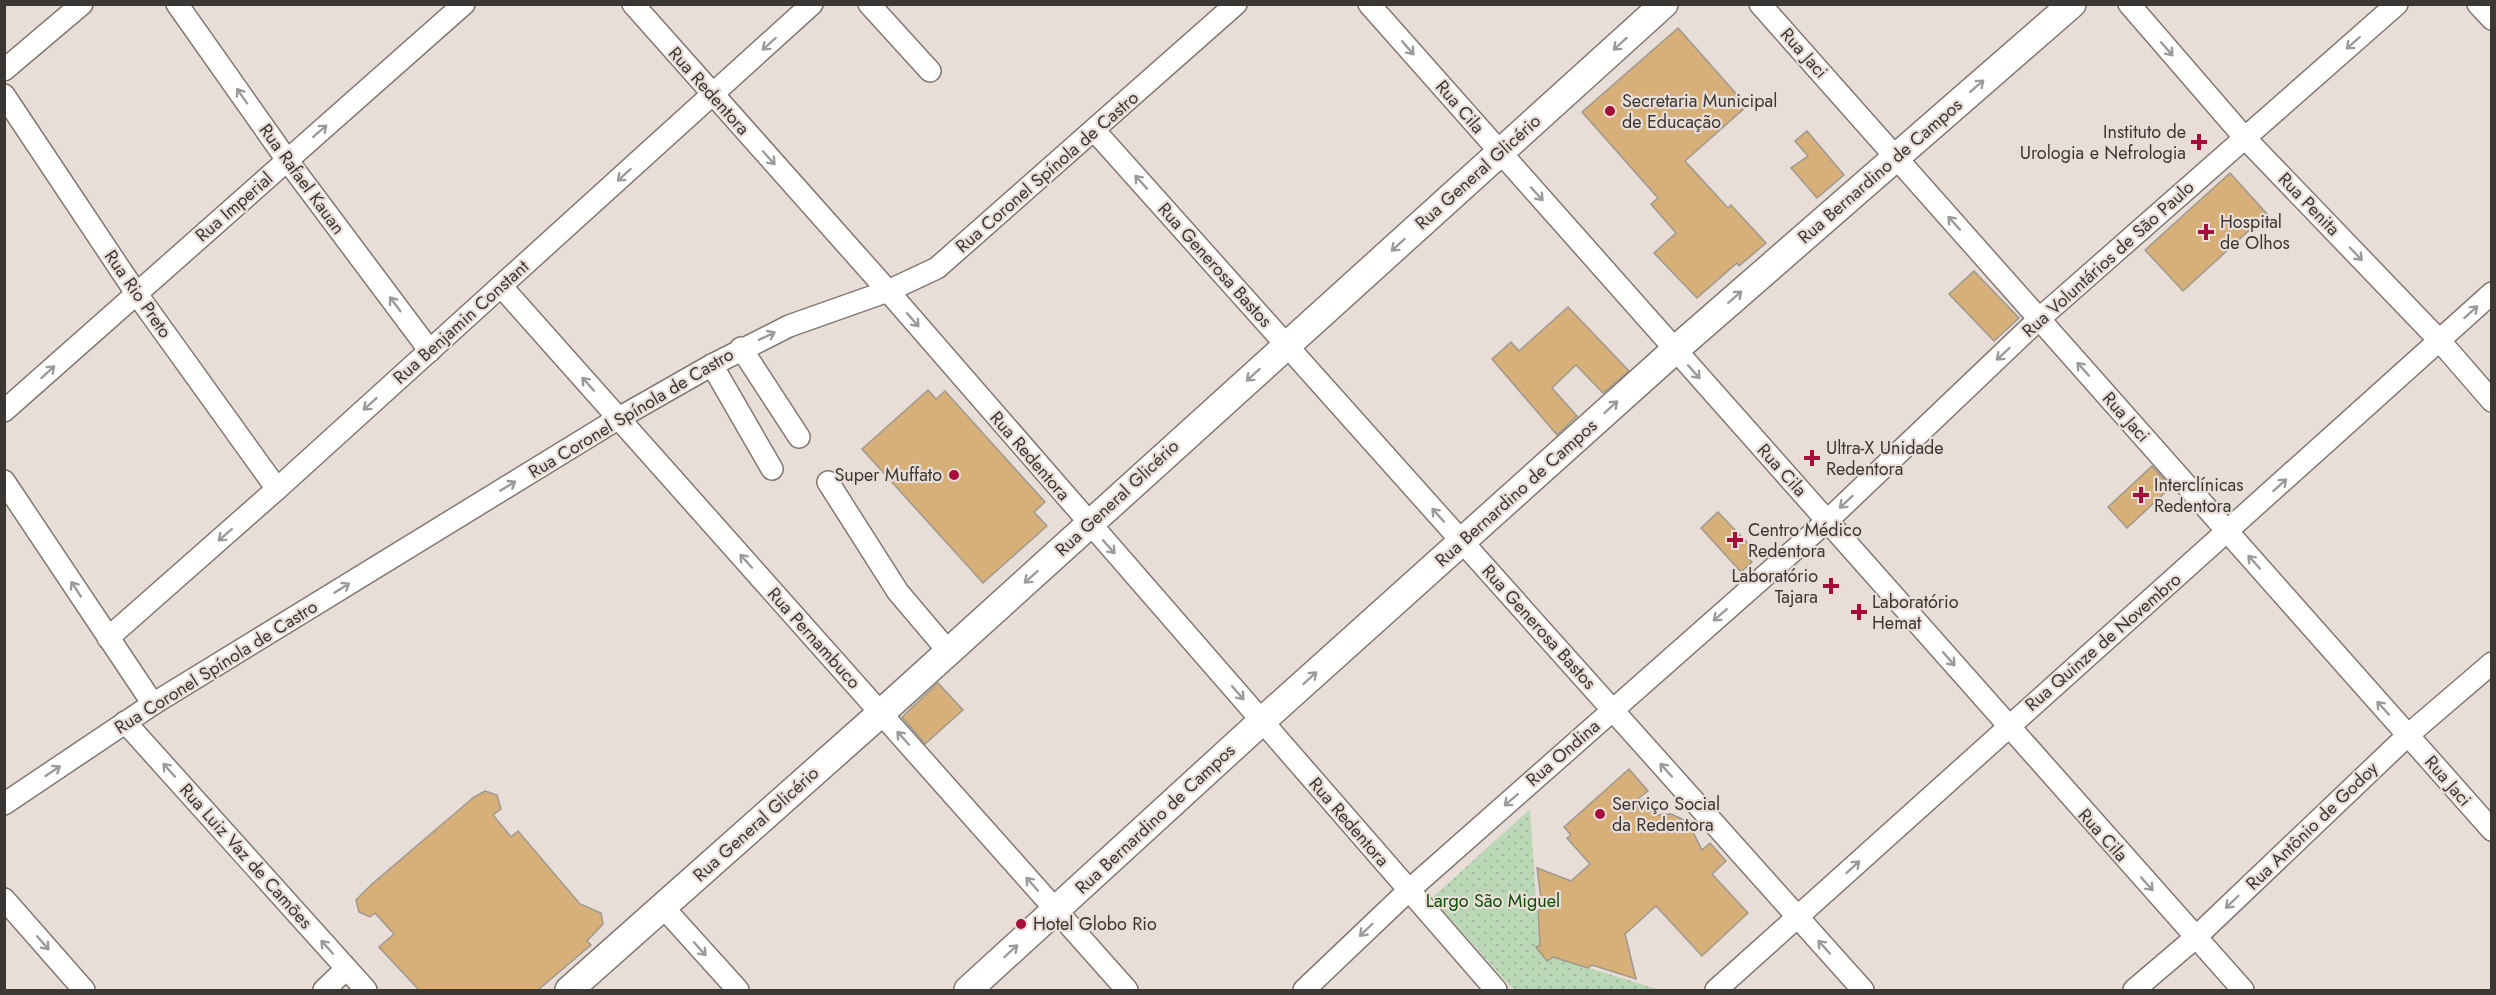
<svg xmlns="http://www.w3.org/2000/svg" width="2496" height="995" viewBox="0 0 2496 995" font-family="Jost,sans-serif">
<style>
.park{fill:url(#park-dots)}
.building{fill:#d6af79;stroke:#9e988e;stroke-width:1.5}
.lines{fill:none;stroke-linecap:round;stroke-linejoin:round}
.minor-casing{stroke:#817871;stroke-width:24}
.tertiary-casing{stroke:#817871;stroke-width:30}
.minor{stroke:#fff;stroke-width:21}
.tertiary{stroke:#fff;stroke-width:27}
.oneway{stroke:#9d9b9a}
.poi-dot{fill:#a60d3a;stroke:#e9ded7;stroke-width:2}
.labels{text-anchor:middle;stroke-width:4.5;stroke-linejoin:round;paint-order:stroke}
.street-label{font-size:18px;fill:#3b3734;stroke:#e9ded7}
.poi-label{font-size:18px;fill:#3b3734;stroke:#e9ded7;text-anchor:start}
.park-label{font-size:18px;fill:#124e0a;stroke:#e9ded7}
</style>
<defs>
<pattern id="park-dots" width="8" height="8" patternUnits="userSpaceOnUse" patternTransform="scale(1.5)"><rect width="8" height="8" fill="#bad7b6"/><path d="M2 2h.1M6 6h.1" fill="none" stroke="#a1b99d" stroke-width="1.8" stroke-linecap="round"/></pattern>
</defs>
<rect width="100%" height="100%" fill="#e9ded7"/>
<polygon class="park" points="1530,809 1539,945 1536,948 1547,961 1553,957 1660,990 1514,990 1432,898"/>
<g class="building">
<polygon points="1678,28 1747,106 1685,161 1728,208 1731,205 1766,243 1739,266 1737,263 1697,298 1654,253 1676,233 1651,204 1658,198 1582,112"/>
<polygon points="1807,131 1844,175 1817,198 1791,168 1808,156 1795,141"/>
<polygon points="2230,173 2267,214 2183,291 2145,250"/>
<polygon points="1974,271 2019,318 1994,341 1949,294"/>
<polygon points="1568,307 1629,371 1603,393 1576,365 1552,388 1577,416 1557,435 1492,359 1511,342 1519,351"/>
<polygon points="928,390 936,399 945,391 1045,502 1034,512 1047,526 983,583 862,449"/>
<polygon points="2152,466 2171,487 2127,528 2108,507"/>
<polygon points="1718,512 1754,550 1747,557 1752,562 1741,572 1701,528"/>
<polygon points="938,683 963,710 925,744 902,717"/>
<polygon points="1629,769 1648,791 1639,798 1654,815 1671,814 1682,819 1691,828 1702,850 1710,843 1726,861 1712,874 1748,913 1702,956 1656,906 1625,934 1636,979 1592,965 1588,968 1553,957 1547,961 1536,947 1540,945 1538,911 1542,907 1537,868 1571,881 1590,864 1567,838 1571,835 1564,827"/>
<polygon points="485,791 497,795 501,809 493,815 511,837 518,831 580,904 601,913 603,924 587,941 591,945 538,990 419,990 379,947 394,934 375,913 370,917 359,912 356,900 372,884 474,797"/>
</g>
<g class="lines">
<defs>
<g id="minor">
<polyline points="177,4 287,160 430,351"/>
<polyline points="633,4 888,291 1496,990"/>
<polyline points="869,4 930,71"/>
<polyline points="1369,4 2243,990"/>
<polyline points="1760,4 2492,830"/>
<polyline points="2129,4 2244,137 2439,340 2492,401"/>
<polyline points="2478,4 2492,19"/>
<polyline points="4,70 82,4"/>
<polyline points="4,95 136,293 277,489"/>
<polyline points="1094,130 1863,990"/>
<polyline points="501,286 1127,990"/>
<polyline points="741,348 799,437"/>
<polyline points="712,365 772,469"/>
<polyline points="4,411 464,4"/>
<polyline points="4,481 153,704"/>
<polyline points="828,482 898,592 948,651"/>
<polyline points="108,638 277,489 812,4"/>
<polyline points="125,722 366,990"/>
<polyline points="4,804 153,704 619,418 712,365 789,326 888,291 937,268 1236,4"/>
<polyline points="4,899 84,990"/>
<polyline points="663,907 738,990"/>
<polyline points="324,990 346,969"/>
<polyline points="1304,990 1408,891 1827,521 2039,319 2397,4"/>
<polyline points="1716,990 2492,293"/>
<polyline points="2134,990 2195,938 2408,735 2492,663"/>
</g>
<g id="tertiary">
<polyline points="569,990 881,713 1664,4"/>
<polyline points="968,990 1262,721 1675,350 2072,4"/>
</g>
</defs>
<use href="#minor" class="minor-casing"/>
<use href="#tertiary" class="tertiary-casing"/>
<use href="#minor" class="minor"/>
<use href="#tertiary" class="tertiary"/>
</g>
<defs><path id="oneway-shaft" d="M-6 0H5M1.5-3L5.5 0L1.5 3" fill="none" stroke-width="1.6" stroke-linecap="round" stroke-linejoin="round" transform="scale(1.5)"/></defs>
<g class="oneway">
<use href="#oneway-shaft" transform="translate(2353 43) rotate(139)"/>
<use href="#oneway-shaft" transform="translate(769 44) rotate(138)"/>
<use href="#oneway-shaft" transform="translate(1620 44) rotate(138)"/>
<use href="#oneway-shaft" transform="translate(1408 48) rotate(49)"/>
<use href="#oneway-shaft" transform="translate(2167 49) rotate(49)"/>
<use href="#oneway-shaft" transform="translate(1977 86) rotate(-41)"/>
<use href="#oneway-shaft" transform="translate(242 96) rotate(-125)"/>
<use href="#oneway-shaft" transform="translate(320 131) rotate(-41)"/>
<use href="#oneway-shaft" transform="translate(769 158) rotate(48)"/>
<use href="#oneway-shaft" transform="translate(624 175) rotate(138)"/>
<use href="#oneway-shaft" transform="translate(1141 182) rotate(-132)"/>
<use href="#oneway-shaft" transform="translate(1537 194) rotate(48)"/>
<use href="#oneway-shaft" transform="translate(1954 223) rotate(-132)"/>
<use href="#oneway-shaft" transform="translate(1398 245) rotate(138)"/>
<use href="#oneway-shaft" transform="translate(2356 254) rotate(46)"/>
<use href="#oneway-shaft" transform="translate(1735 297) rotate(-41)"/>
<use href="#oneway-shaft" transform="translate(395 304) rotate(-127)"/>
<use href="#oneway-shaft" transform="translate(2471 312) rotate(-42)"/>
<use href="#oneway-shaft" transform="translate(913 320) rotate(49)"/>
<use href="#oneway-shaft" transform="translate(767 336) rotate(-25)"/>
<use href="#oneway-shaft" transform="translate(2003 354) rotate(137)"/>
<use href="#oneway-shaft" transform="translate(2083 369) rotate(-132)"/>
<use href="#oneway-shaft" transform="translate(48 372) rotate(-42)"/>
<use href="#oneway-shaft" transform="translate(1694 372) rotate(48)"/>
<use href="#oneway-shaft" transform="translate(1253 375) rotate(138)"/>
<use href="#oneway-shaft" transform="translate(588 384) rotate(-132)"/>
<use href="#oneway-shaft" transform="translate(370 404) rotate(138)"/>
<use href="#oneway-shaft" transform="translate(1611 407) rotate(-42)"/>
<use href="#oneway-shaft" transform="translate(2280 485) rotate(-42)"/>
<use href="#oneway-shaft" transform="translate(508 486) rotate(-31)"/>
<use href="#oneway-shaft" transform="translate(1846 502) rotate(137)"/>
<use href="#oneway-shaft" transform="translate(1438 515) rotate(-132)"/>
<use href="#oneway-shaft" transform="translate(225 535) rotate(139)"/>
<use href="#oneway-shaft" transform="translate(1109 547) rotate(48)"/>
<use href="#oneway-shaft" transform="translate(746 561) rotate(-132)"/>
<use href="#oneway-shaft" transform="translate(2254 562) rotate(-132)"/>
<use href="#oneway-shaft" transform="translate(1031 577) rotate(138)"/>
<use href="#oneway-shaft" transform="translate(342 588) rotate(-32)"/>
<use href="#oneway-shaft" transform="translate(76 589) rotate(-123)"/>
<use href="#oneway-shaft" transform="translate(1720 615) rotate(139)"/>
<use href="#oneway-shaft" transform="translate(1949 659) rotate(49)"/>
<use href="#oneway-shaft" transform="translate(1310 678) rotate(-42)"/>
<use href="#oneway-shaft" transform="translate(1238 693) rotate(49)"/>
<use href="#oneway-shaft" transform="translate(2383 708) rotate(-132)"/>
<use href="#oneway-shaft" transform="translate(903 738) rotate(-132)"/>
<use href="#oneway-shaft" transform="translate(169 770) rotate(-132)"/>
<use href="#oneway-shaft" transform="translate(1666 770) rotate(-132)"/>
<use href="#oneway-shaft" transform="translate(53 771) rotate(-34)"/>
<use href="#oneway-shaft" transform="translate(1511 800) rotate(139)"/>
<use href="#oneway-shaft" transform="translate(1853 867) rotate(-42)"/>
<use href="#oneway-shaft" transform="translate(1032 884) rotate(-132)"/>
<use href="#oneway-shaft" transform="translate(2147 884) rotate(48)"/>
<use href="#oneway-shaft" transform="translate(2232 902) rotate(136)"/>
<use href="#oneway-shaft" transform="translate(1366 930) rotate(136)"/>
<use href="#oneway-shaft" transform="translate(43 943) rotate(49)"/>
<use href="#oneway-shaft" transform="translate(327 947) rotate(-132)"/>
<use href="#oneway-shaft" transform="translate(1824 947) rotate(-132)"/>
<use href="#oneway-shaft" transform="translate(700 949) rotate(48)"/>
<use href="#oneway-shaft" transform="translate(1011 951) rotate(-42)"/>
</g>
<g class="poi-dot">
<circle cx="1610" cy="111" r="6"/>
<path d="M2196 133h6v6h6v6h-6v6h-6v-6h-6v-6h6z"/>
<path d="M2203 223h6v6h6v6h-6v6h-6v-6h-6v-6h6z"/>
<path d="M1809 449h6v6h6v6h-6v6h-6v-6h-6v-6h6z"/>
<circle cx="954" cy="475" r="6"/>
<path d="M2138 486h6v6h6v6h-6v6h-6v-6h-6v-6h6z"/>
<path d="M1732 531h6v6h6v6h-6v6h-6v-6h-6v-6h6z"/>
<path d="M1828 577h6v6h6v6h-6v6h-6v-6h-6v-6h6z"/>
<path d="M1856 603h6v6h6v6h-6v6h-6v-6h-6v-6h6z"/>
<circle cx="1600" cy="814" r="6"/>
<circle cx="1021" cy="924" r="6"/>
</g>
<g class="labels">
<g class="street-label">
<text transform="translate(1804 53) rotate(48)" y="6">Rua Jaci</text>
<text transform="translate(709 91) rotate(48)" y="6">Rua Redentora</text>
<text transform="translate(1460 107) rotate(49)" y="6">Rua Cila</text>
<text transform="translate(1880 171) rotate(-41)" y="6">Rua Bernardino de Campos</text>
<text transform="translate(1047 172) rotate(-41)" y="6">Rua Coronel Spínola de Castro</text>
<text transform="translate(1478 172) rotate(-42)" y="6">Rua General Glicério</text>
<text transform="translate(302 179) rotate(54)" y="6">Rua Rafael Kauan</text>
<text transform="translate(2309 204) rotate(46)" y="6">Rua Penita</text>
<text transform="translate(234 207) rotate(-41)" y="6">Rua Imperial</text>
<text transform="translate(2108 259) rotate(-42)" y="6">Rua Voluntários de São Paulo</text>
<text transform="translate(1215 265) rotate(48)" y="6">Rua Generosa Bastos</text>
<text transform="translate(138 294) rotate(55)" y="6">Rua Rio Preto</text>
<text transform="translate(461 322) rotate(-42)" y="6">Rua Benjamin Constant</text>
<text transform="translate(631 413) rotate(-31)" y="6">Rua Coronel Spínola de Castro</text>
<text transform="translate(2126 417) rotate(48)" y="6">Rua Jaci</text>
<text transform="translate(1030 456) rotate(49)" y="6">Rua Redentora</text>
<text transform="translate(1782 470) rotate(48)" y="6">Rua Cila</text>
<text transform="translate(1516 493) rotate(-42)" y="6">Rua Bernardino de Campos</text>
<text transform="translate(1117 498) rotate(-43)" y="6">Rua General Glicério</text>
<text transform="translate(1539 627) rotate(48)" y="6">Rua Generosa Bastos</text>
<text transform="translate(814 638) rotate(48)" y="6">Rua Pernambuco</text>
<text transform="translate(2103 642) rotate(-41)" y="6">Rua Quinze de Novembro</text>
<text transform="translate(216 667) rotate(-32)" y="6">Rua Coronel Spínola de Castro</text>
<text transform="translate(1563 753) rotate(-41)" y="6">Rua Ondina</text>
<text transform="translate(2448 781) rotate(49)" y="6">Rua Jaci</text>
<text transform="translate(1155 819) rotate(-43)" y="6">Rua Bernardino de Campos</text>
<text transform="translate(1349 822) rotate(49)" y="6">Rua Redentora</text>
<text transform="translate(756 824) rotate(-42)" y="6">Rua General Glicério</text>
<text transform="translate(2312 826) rotate(-44)" y="6">Rua Antônio de Godoy</text>
<text transform="translate(2103 835) rotate(48)" y="6">Rua Cila</text>
<text transform="translate(246 856) rotate(48)" y="6">Rua Luiz Vaz de Camões</text>
</g>
<g class="poi-label">
<text x="1622" y="107">Secretaria Municipal<tspan x="1622" dy="21">de Educação</tspan></text>
<text x="2186" y="138" text-anchor="end">Instituto de<tspan x="2186" dy="21">Urologia e Nefrologia</tspan></text>
<text x="2220" y="228">Hospital<tspan x="2220" dy="21">de Olhos</tspan></text>
<text x="1826" y="454">Ultra-X Unidade<tspan x="1826" dy="21">Redentora</tspan></text>
<text x="942" y="481" text-anchor="end">Super Muffato</text>
<text x="2154" y="491">Interclínicas<tspan x="2154" dy="21">Redentora</tspan></text>
<text x="1748" y="536">Centro Médico<tspan x="1748" dy="21">Redentora</tspan></text>
<text x="1818" y="582" text-anchor="end">Laboratório<tspan x="1818" dy="21">Tajara</tspan></text>
<text x="1872" y="608">Laboratório<tspan x="1872" dy="21">Hemat</tspan></text>
<text x="1612" y="810">Serviço Social<tspan x="1612" dy="21">da Redentora</tspan></text>
<text x="1033" y="930">Hotel Globo Rio</text>
</g>
<g class="park-label">
<text x="1493" y="907">Largo São Miguel</text>
</g>
</g>
<rect width="2496" height="995" fill="none" stroke="#3b3734" stroke-width="12"/>
</svg>
